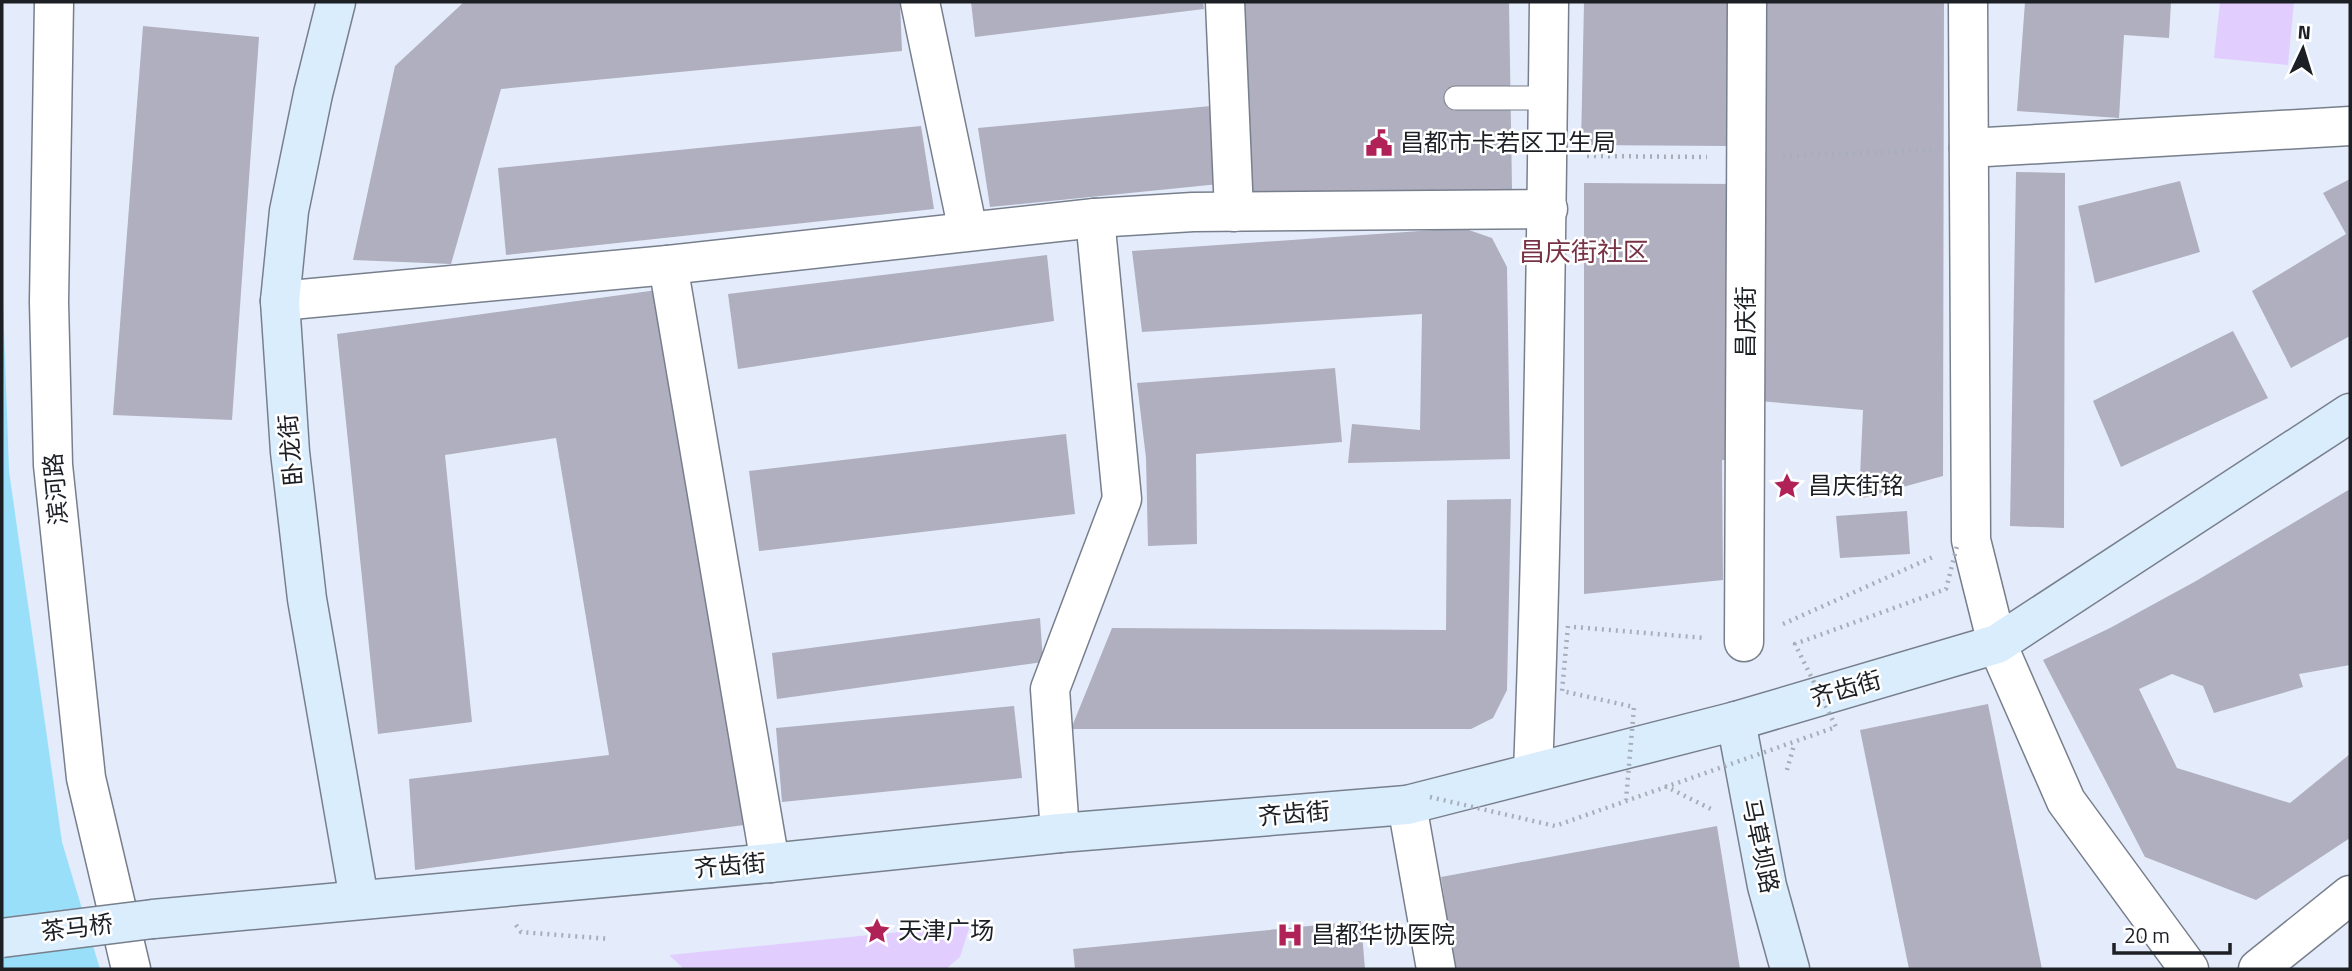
<svg xmlns="http://www.w3.org/2000/svg" width="2352" height="971" viewBox="0 0 2352 971" font-family="'Titillium Web','Noto Sans SC',sans-serif">
<style>
.green{fill:#e2cdff}
.water{fill:#9adffa}
.building{fill:#afafbf}
.lines{fill:none;stroke-linecap:round;stroke-linejoin:round}
.lane-casing{stroke:#787f8c;stroke-width:25}
.street-casing{stroke:#787f8c;stroke-width:41}
.secondary-casing{stroke:#787f8c;stroke-width:41}
.path{stroke:#a7aeba;stroke-width:4.5;stroke-dasharray:2 5;stroke-linecap:butt}
.lane{stroke:#fff;stroke-width:23}
.street{stroke:#fff;stroke-width:38}
.secondary{stroke:#daedfd;stroke-width:38}
.secondary-bridge-casing{stroke:#787f8c;stroke-width:41;stroke-linecap:butt}
.path-bridge{stroke:#a7aeba;stroke-width:4.5;stroke-dasharray:2 5;stroke-linecap:butt}
.secondary-bridge{stroke:#daedfd;stroke-width:38}
.labels{text-anchor:middle;stroke-width:5;stroke-linejoin:round;paint-order:stroke}
.poi-label{font-size:24px;fill:#1c1f24;stroke:#fff;text-anchor:start}
.street-label{font-size:24px;fill:#1c1f24;stroke:#fff}
.neighbourhood-label{font-size:26px;fill:#783246;stroke:#fff}
</style>
<rect width="100%" height="100%" fill="#e4ecfb"/>
<g class="green">
<polygon points="2220,2 2294,2 2288,65 2214,58"/>
<polygon points="970,925 960,957 946,969 684,969 669,955"/>
</g>
<polygon class="water" points="2,273 9,471 62,842 100,969 2,969"/>
<g class="building">
<polygon points="464,2 900,2 902,51 501,89 451,264 353,260 395,66"/>
<polygon points="971,2 1203,2 1204,9 975,37"/>
<polygon points="1244,2 1509,2 1512,190 1248,195"/>
<polygon points="1584,2 1727,2 1730,146 1581,145"/>
<polygon points="1762,2 1944,2 1943,476 1859,499 1863,410 1759,401"/>
<polygon points="2025,2 2171,2 2169,38 2124,35 2119,118 2017,111"/>
<polygon points="143,26 259,37 232,420 113,415"/>
<polygon points="1211,106 1219,184 990,207 978,128"/>
<polygon points="921,126 934,209 506,255 498,168"/>
<polygon points="2016,172 2065,173 2064,528 2010,526"/>
<polygon points="2350,179 2350,336 2291,368 2252,291 2346,234 2323,193"/>
<polygon points="2180,181 2200,252 2095,283 2078,206"/>
<polygon points="1584,183 1735,184 1737,461 1722,460 1723,580 1584,594"/>
<polygon points="1463,228 1492,238 1507,267 1510,459 1348,463 1352,424 1420,430 1422,314 1142,332 1132,251"/>
<polygon points="1047,255 1054,321 738,369 728,294"/>
<polygon points="657,290 744,825 415,870 409,779 609,755 556,438 445,455 472,722 378,734 337,334"/>
<polygon points="2233,331 2268,398 2121,467 2093,401"/>
<polygon points="1335,368 1342,442 1196,454 1197,544 1148,546 1146,458 1137,383"/>
<polygon points="1066,434 1075,514 759,551 749,471"/>
<polygon points="2350,489 2350,665 2299,674 2303,687 2214,713 2203,686 2172,674 2139,689 2177,768 2290,803 2350,754 2350,838 2256,900 2145,857 2043,660 2110,628 2196,581"/>
<polygon points="1511,499 1507,690 1493,718 1471,729 1071,729 1112,628 1446,630 1447,500"/>
<polygon points="1907,511 1910,554 1840,558 1836,516"/>
<polygon points="1040,618 1043,662 777,699 772,653"/>
<polygon points="1988,704 2042,969 1909,969 1860,730"/>
<polygon points="1014,706 1022,778 782,802 776,728"/>
<polygon points="1717,826 1740,969 1455,969 1441,877"/>
<polygon points="1361,921 1365,969 1075,969 1073,949"/>
</g>
<g class="lines">
<defs>
<polyline id="lane" points="1456,98 1548,98"/>
<g id="street">
<polyline points="54,2 49,302 53,465 86,778 131,969"/>
<polyline points="920,2 968,231"/>
<polyline points="1225,2 1234,212"/>
<polyline points="1968,2 1971,540 1997,644 2066,801 2189,969"/>
<polyline points="1969,148 2350,126"/>
<polyline points="668,265 770,863"/>
<polyline points="280,301 668,265 1095,218 1193,212 1548,209"/>
<polyline points="1744,642 1747,2"/>
<path d="M1533,772c10,-257 13,-513 16,-770"/>
<polyline points="1407,805 1436,969"/>
<polyline points="1060,833 1050,689 1122,499 1095,218"/>
<polyline points="2258,969 2350,895"/>
</g>
<g id="secondary">
<polyline points="336,2 313,94 289,211 280,301 290,452 307,599 359,899"/>
<polyline points="1736,721 1767,886 1790,969"/>
<polyline points="153,919 770,863 1060,833 1407,805 1736,721 1997,644 2350,413"/>
</g>
</defs>
<use href="#lane" class="lane-casing"/>
<use href="#street" class="street-casing"/>
<use href="#secondary" class="secondary-casing"/>
<g class="path">
<polyline points="1587,156 1707,157"/>
<polyline points="1783,156 1931,150"/>
<polyline points="1783,624 1935,556"/>
<polyline points="1574,627 1705,638"/>
<polyline points="1787,770 1794,745"/>
<polyline points="1665,786 1713,810"/>
<polyline points="516,925 521,932 610,939"/>
</g>
<use href="#lane" class="lane"/>
<use href="#street" class="street"/>
<use href="#secondary" class="secondary"/>
<defs>
<polyline id="secondary-bridge" points="2,938 153,919"/>
</defs>
<use href="#secondary-bridge" class="secondary-bridge-casing"/>
<g class="path-bridge">
<polyline points="1568,626 1562,691 1634,707 1626,800"/>
<polyline points="1430,797 1555,826 1836,727 1795,644 1946,589 1957,546"/>
</g>
<use href="#secondary-bridge" class="secondary-bridge"/>
</g>
<defs>
<symbol id="civic-bare" viewBox="-9 -9 18 18"><path d="M-.6-6.5H3V-4.5H.6V-3L4-1V1h2V6H-6V1h2V-1L-.6-3ZM-1.2 2.5V6h2.4V2.5Z" fill="#b02157" stroke="#fff" stroke-width="2.5" paint-order="stroke"/></symbol>
<symbol id="sight-bare" viewBox="-9 -9 18 18"><path d="M0-6L1.8-2.2L6-1.7L2.9 1.2L3.7 5.4L0 3.3L-3.7 5.4L-2.9 1.2L-6-1.7L-1.8-2.2Z" fill="#b02157" stroke="#fff" stroke-width="2.5" paint-order="stroke"/></symbol>
<symbol id="hospital-bare" viewBox="-9 -9 18 18"><path d="M-5-5h3v3.5h4V-5h3V5h-3V1.5h-4V5h-3Z" fill="#b02157" stroke="#fff" stroke-width="2.5" paint-order="stroke"/></symbol>
</defs>
<g fill-rule="evenodd">
<use href="#civic-bare" x="1360" y="124" width="38" height="38"/>
<use href="#sight-bare" x="1768" y="467" width="38" height="38"/>
<use href="#sight-bare" x="858" y="912" width="38" height="38"/>
<use href="#hospital-bare" x="1271" y="916" width="38" height="38"/>
</g>
<g class="labels">
<g class="poi-label">
<text x="1400" y="151">昌都市卡若区卫生局</text>
<text x="1808" y="494">昌庆街铭</text>
<text x="898" y="939">天津广场</text>
<text x="1311" y="943">昌都华协医院</text>
</g>
<g class="street-label">
<text transform="translate(1746 322) rotate(-90)" y="8">昌庆街</text>
<text transform="translate(291 450) rotate(-95)" y="8">卧龙街</text>
<text transform="translate(56 489) rotate(-95)" y="8">滨河路</text>
<text transform="translate(1846 689) rotate(-16)" y="8">齐齿街</text>
<text transform="translate(1294 814) rotate(-5)" y="8">齐齿街</text>
<text transform="translate(1760 846) rotate(78)" y="8">马草坝路</text>
<text transform="translate(730 866) rotate(-5)" y="8">齐齿街</text>
<text transform="translate(77 928) rotate(-7)" y="8">茶马桥</text>
</g>
<g class="neighbourhood-label">
<text x="1584" y="261">昌庆街社区</text>
</g>
</g>
<rect width="2352" height="971" fill="none" stroke="#1c1f24" stroke-width="7"/>
<g transform="translate(2303 49) rotate(4)" stroke="#ffffff" stroke-width="5" paint-order="stroke">
<path d="M0-5L12 26L0 18L-12 26Z" fill="#1c1f24"/>
<text y="-10" font-size="19" font-weight="bold" text-anchor="middle" fill="#1c1f24">N</text>
</g>
<path d="M2114 943v10h116v-10" fill="none" stroke="#1c1f24" stroke-width="3.5"/>
<text x="2124" y="943" font-size="21" fill="#1c1f24" stroke="#ffffff" stroke-width="5" paint-order="stroke">20 m</text>
</svg>
